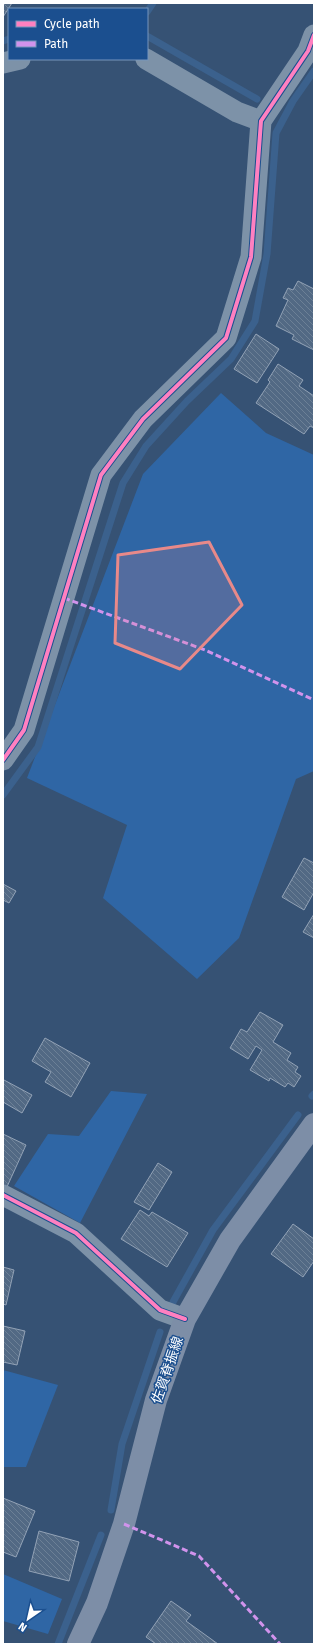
<svg xmlns="http://www.w3.org/2000/svg" width="317" height="1647" viewBox="0 0 317 1647" font-family="'Fira Sans','Noto Sans JP',sans-serif">
<style>
.grass{fill:#2f66a5}
.lines{fill:none;stroke-linecap:round;stroke-linejoin:round}
.stream{stroke:#3b618d;stroke-width:7}
.building{fill:url(#building-back-hatch);stroke:#92a2b6}
.street{stroke:#7d92a8;stroke-width:21}
.primary{stroke:#7d8ea7;stroke-width:22}
.quiet{stroke:#d193ec;stroke-width:3;stroke-dasharray:6 3;stroke-linecap:butt}
.cycleway-casing{stroke:#1b4f8f;stroke-width:6}
.cycleway{stroke:#ff80c0;stroke-width:4}
.marked{fill:#e88989;fill-opacity:0.2;stroke:#e88989;stroke-width:3;stroke-linejoin:round}
.labels{text-anchor:middle;stroke-width:3;stroke-linejoin:round;paint-order:stroke}
.street-label{font-size:14px;fill:#fff;stroke:#1b4f8f}
</style>
<defs>
<pattern id="building-back-hatch" width="6" height="6" patternUnits="userSpaceOnUse"><rect width="6" height="6" fill="#526984"/><path d="M-1 5l2 2M0 0l6 6M5-1l2 2" fill="none" stroke="#6c8096"/></pattern>
</defs>
<rect width="100%" height="100%" fill="#365274"/>
<g class="grass">
<polygon points="221,393 266,433 314,455 314,771 296,779 239,938 197,979 103,898 127,825 27,778 143,474"/>
<polygon points="111,1091 147,1094 80,1223 14,1186 48,1134 79,1136"/>
<polygon points="3,1370 58,1385 26,1467 3,1467"/>
<polygon points="3,1574 62,1599 48,1634 3,1621"/>
</g>
<g class="lines">
<g class="stream">
<polyline points="147,12 153,3"/>
<polyline points="147,36 257,99"/>
<polyline points="3,41 9,39"/>
<polyline points="3,795 38,747 123,483 146,446 187,401 231,359 255,321 267,254 276,133 293,101 314,71"/>
<polyline points="312,1096 314,1094"/>
<polyline points="173,1302 213,1230 298,1115"/>
<polyline points="111,1510 122,1444 160,1332"/>
<polyline points="58,1644 101,1535"/>
</g>
</g>
<g class="building">
<polygon points="3,3 12,3 3,17"/>
<polygon points="298,281 314,289 314,350 292,339 294,335 276,326 288,300 283,298 288,288 293,290"/>
<polygon points="256,334 279,349 257,383 234,369"/>
<polygon points="278,364 303,380 299,386 314,396 314,428 310,426 304,434 256,403 270,382 268,380"/>
<polygon points="304,858 314,863 314,892 304,910 282,897"/>
<polygon points="3,884 16,891 9,903 3,900"/>
<polygon points="314,914 314,938 303,932"/>
<polygon points="260,1012 283,1025 273,1042 291,1053 287,1060 298,1067 295,1072 301,1076 294,1087 288,1083 285,1087 270,1078 269,1081 250,1070 262,1050 256,1046 248,1059 230,1048 241,1029 247,1032"/>
<polygon points="45,1038 90,1063 71,1097 45,1082 51,1072 32,1061"/>
<polygon points="4,1080 32,1095 22,1113 3,1102 3,1082"/>
<polygon points="3,1134 26,1145 6,1189 3,1187"/>
<polygon points="158,1163 172,1172 149,1210 134,1202"/>
<polygon points="140,1210 149,1216 152,1212 188,1233 167,1267 121,1239"/>
<polygon points="293,1224 314,1239 314,1261 303,1277 271,1254"/>
<polygon points="3,1267 14,1270 6,1305 3,1304"/>
<polygon points="3,1326 25,1331 17,1365 3,1362"/>
<polygon points="3,1498 35,1511 16,1557 3,1552"/>
<polygon points="39,1531 79,1542 69,1581 29,1571"/>
<polygon points="171,1601 191,1615 186,1621 218,1644 156,1644 146,1637"/>
</g>
<g class="lines">
<g class="street">
<polyline points="146,59 237,112 261,121"/>
<polyline points="3,63 20,59"/>
<polyline points="3,760 24,730 101,475 143,419 226,338 251,257 261,121 308,51 314,35"/>
<polyline points="3,1195 76,1233 160,1310 185,1319"/>
</g>
<polyline class="primary" points="78,1644 97,1603 124,1524 156,1400 185,1319 230,1240 314,1124"/>
<g class="quiet">
<polyline points="64,598 205,650 314,700"/>
<polyline points="124,1524 199,1556 280,1644"/>
</g>
<defs>
<g id="cycleway">
<polyline points="3,760 24,730 101,475 143,419 226,338 251,257 261,121 308,51 314,35"/>
<polyline points="3,1195 76,1233 160,1310 185,1319"/>
</g>
</defs>
<use href="#cycleway" class="cycleway-casing"/>
<use href="#cycleway" class="cycleway"/>
</g>
<path class="marked" d="M209,542l33,63 -62,64 -65,-26 3,-88z"/>
<g class="labels">
<g class="street-label">
<text transform="translate(167 1370) rotate(-71)" y="5">佐賀脊振線</text>
</g>
</g>
<rect width="317" height="1647" fill="none" stroke="#ffffff" stroke-width="8"/>
<rect x="8" y="8" width="140" height="52" fill="#1b4f8f" stroke="#7695bc"/>
<rect x="16" y="21" width="20" height="6" fill="#ff80c0" stroke="#7695bc"/>
<text x="44" y="28" font-size="12" fill="#ffffff">Cycle path</text>
<rect x="16" y="41" width="20" height="6" fill="#d193ec" stroke="#7695bc"/>
<text x="44" y="48" font-size="12" fill="#ffffff">Path</text>
<g transform="translate(28 1619) rotate(214)" stroke="#1b4f8f" stroke-width="3" paint-order="stroke">
<path d="M0-3L7 15L0 10L-7 15Z" fill="#ffffff"/>
<text y="-6" font-size="11" font-weight="bold" text-anchor="middle" fill="#ffffff">N</text>
</g>
</svg>
